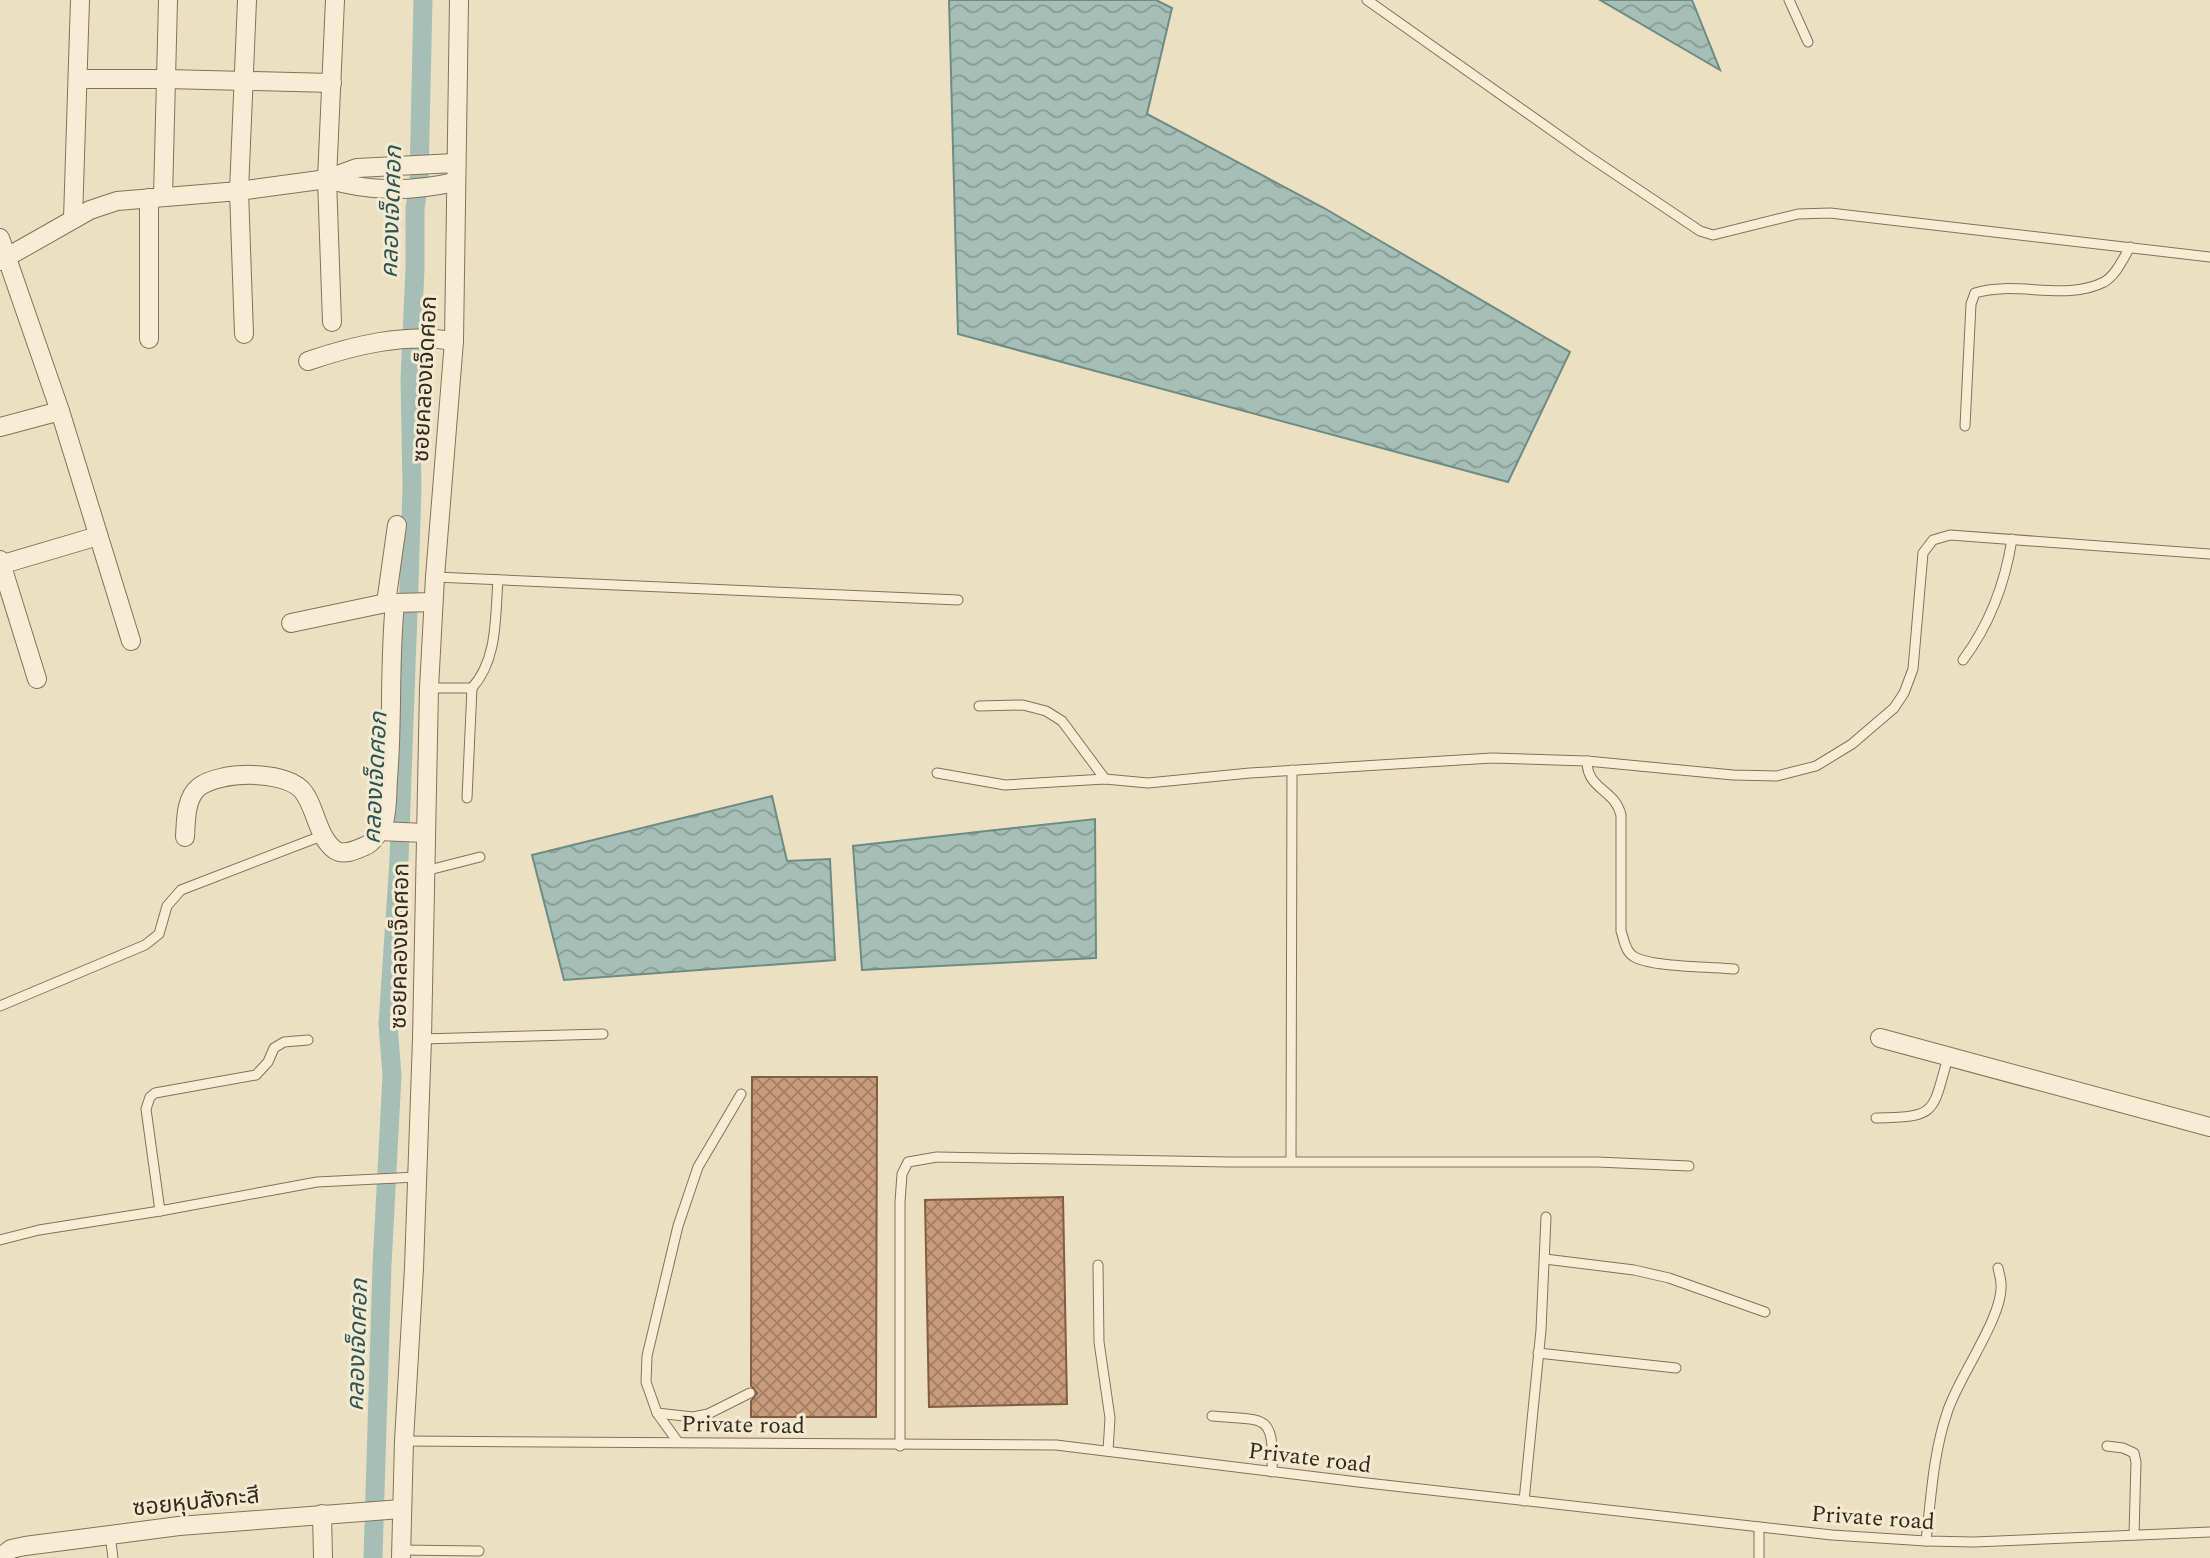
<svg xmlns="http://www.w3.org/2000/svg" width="2210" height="1558" viewBox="0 0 2210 1558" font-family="Spectral,'Noto Sans Thai',serif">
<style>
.water{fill:url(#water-waves);stroke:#6c8c84;stroke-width:2}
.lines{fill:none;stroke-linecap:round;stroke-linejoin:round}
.canal{stroke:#a5bfb7;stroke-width:19}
.building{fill:url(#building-cross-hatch);stroke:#835c42;stroke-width:2}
.service-casing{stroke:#85715b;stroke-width:11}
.minor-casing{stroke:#85715b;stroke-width:20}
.service{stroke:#f7edd5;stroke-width:9}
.minor{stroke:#f7edd5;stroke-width:18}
.labels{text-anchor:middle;stroke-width:6;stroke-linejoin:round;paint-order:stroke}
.street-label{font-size:23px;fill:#35291e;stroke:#f3ead2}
.water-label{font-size:24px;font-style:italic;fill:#2e5452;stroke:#f3ead2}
</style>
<defs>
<pattern id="water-waves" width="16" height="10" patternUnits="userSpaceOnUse" patternTransform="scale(1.75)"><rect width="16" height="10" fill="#a5bfb7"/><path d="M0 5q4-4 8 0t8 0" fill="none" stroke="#879b94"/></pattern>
<pattern id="building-cross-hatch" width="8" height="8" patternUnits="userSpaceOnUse" patternTransform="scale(1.75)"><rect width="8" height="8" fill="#c89b7a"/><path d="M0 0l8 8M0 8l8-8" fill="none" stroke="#a37e63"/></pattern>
</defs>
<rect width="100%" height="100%" fill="#ece0c3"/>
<g class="water">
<polygon points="949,0 1156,0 1172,8 1147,114 1324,208 1570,352 1508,482 958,334"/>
<polygon points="1600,0 1692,0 1720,70"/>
<polygon points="772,796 787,861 830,859 835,960 564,980 532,855"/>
<polygon points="1095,819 1096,958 862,970 853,846"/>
</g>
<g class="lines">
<polyline class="canal" points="373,1558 382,1265 392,1076 388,1024 399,860 409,584 412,487 410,379 415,269 415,209 419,178 423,0"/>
</g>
<g class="building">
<polygon points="752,1077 877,1077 876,1417 751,1417 751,1401 757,1393 751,1386"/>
<polygon points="1063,1197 1067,1404 929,1407 925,1200"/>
</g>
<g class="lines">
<defs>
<g id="service">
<polyline points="1367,0 1588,156 1700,231 1713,235 1798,214 1830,213 2210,257"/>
<polyline points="1789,0 1808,42"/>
<path d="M1965,426l6,-122 4,-11c41,-13 90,9 129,-11 12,-7 19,-23 26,-35"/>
<polyline points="435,577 958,600"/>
<path d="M1963,660c27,-36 42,-76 49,-121"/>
<polyline points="429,688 472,688 467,798"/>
<path d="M472,688c26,-29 23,-71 26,-108"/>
<polyline points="979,706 1023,705 1046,711 1062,721 1105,779"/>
<path d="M1587,761c0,29 28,28 34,54v116c3,8 4,20 12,25 15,11 79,11 101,13"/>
<polyline points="937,773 1005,785 1105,779 1148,783 1250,773 1492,758 1587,761 1733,775 1777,776 1816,766 1852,744 1894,708 1904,693 1913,669 1923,553 1933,540 1950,535 2210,554"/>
<polyline points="425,871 480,857"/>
<polyline points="0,1006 145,945 159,934 167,906 181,890 324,835"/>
<polyline points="422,1039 603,1034"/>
<path d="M1876,1118c61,-1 56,-4 72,-61"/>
<polyline points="1291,1161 1292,770"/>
<polyline points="160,1211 146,1109 150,1097 155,1093 256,1075 268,1062 274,1048 284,1042 308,1040"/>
<polyline points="0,1240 39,1230 160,1211 317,1182 417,1177"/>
<polyline points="1545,1259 1634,1270 1669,1278 1765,1312"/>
<polyline points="1098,1265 1099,1342 1110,1418 1108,1451"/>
<polyline points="1538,1353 1676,1368"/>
<polyline points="657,1413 693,1417 708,1414 750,1393"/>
<path d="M1212,1416c54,5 62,-4 60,56"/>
<polyline points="404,1441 1056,1445 1358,1482 1832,1535 1926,1541 1974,1542 2210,1532"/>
<polyline points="678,1442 657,1413 646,1382 647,1356 678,1226 698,1167 741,1094"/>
<polyline points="900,1446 900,1202 902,1174 908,1162 937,1157 1228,1162 1597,1162 1689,1166"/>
<polyline points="2107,1446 2123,1448 2134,1453 2136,1462 2134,1535"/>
<polyline points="1524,1501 1541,1330 1546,1217"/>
<polyline points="110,1535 113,1558"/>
<path d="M1926,1541c5,-42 7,-87 21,-128 10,-34 57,-97 54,-129 0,-5 -2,-11 -3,-16"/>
<polyline points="401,1550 479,1551"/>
<polyline points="1759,1558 1759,1527"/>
</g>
<g id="minor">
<polyline points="78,79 166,79 332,83"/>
<path d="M327,179c43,13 83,13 128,3"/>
<polyline points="163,197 168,0"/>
<polyline points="73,219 80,0"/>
<polyline points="0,238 60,411 131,641"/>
<polyline points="0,261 90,210 117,201 239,191 327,179 357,168 455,163"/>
<polyline points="332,322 327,179 335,0"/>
<polyline points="244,334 239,191 247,0"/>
<polyline points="149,339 149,198"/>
<path d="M308,361c47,-16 96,-28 146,-20"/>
<polyline points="0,427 60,411"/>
<polyline points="0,560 37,679"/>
<polyline points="0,565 98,536"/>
<polyline points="386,603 397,525"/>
<polyline points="291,623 386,603 395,603"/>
<polyline points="378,831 426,833"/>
<path d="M185,837c1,-15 0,-39 14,-50 21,-16 82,-17 102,2 15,16 15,47 34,61 9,6 21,0 30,-4 8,-3 16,-16 19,-24 4,-13 3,-30 4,-43 5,-59 1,-118 7,-176l38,-1"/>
<polyline points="1880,1038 2210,1127"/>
<polyline points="322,1514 323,1558"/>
<polyline points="0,1558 11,1549 25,1546 179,1526 401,1509"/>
<polyline points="401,1558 404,1441 414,1268 422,1039 429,688 435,577 454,341 459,0"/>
</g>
</defs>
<use href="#service" class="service-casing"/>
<use href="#minor" class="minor-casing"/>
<use href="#service" class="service"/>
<use href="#minor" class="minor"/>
</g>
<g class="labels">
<g class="street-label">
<text transform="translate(424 379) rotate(-87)" y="8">ซอยคลองเจ็ดศอก</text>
<text transform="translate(399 946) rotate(-89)" y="8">ซอยคลองเจ็ดศอก</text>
<text transform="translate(743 1424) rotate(1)" y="8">Private road</text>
<text transform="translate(1310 1457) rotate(7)" y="8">Private road</text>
<text transform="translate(196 1501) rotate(-6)" y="8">ซอยหุบสังกะสี</text>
<text transform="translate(1873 1517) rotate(4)" y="8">Private road</text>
</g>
<g class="water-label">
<text transform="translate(391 212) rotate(-88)" y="8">คลองเจ็ดศอก</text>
<text transform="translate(375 778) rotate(-87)" y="8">คลองเจ็ดศอก</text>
<text transform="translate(357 1345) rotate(-88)" y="8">คลองเจ็ดศอก</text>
</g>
</g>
</svg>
